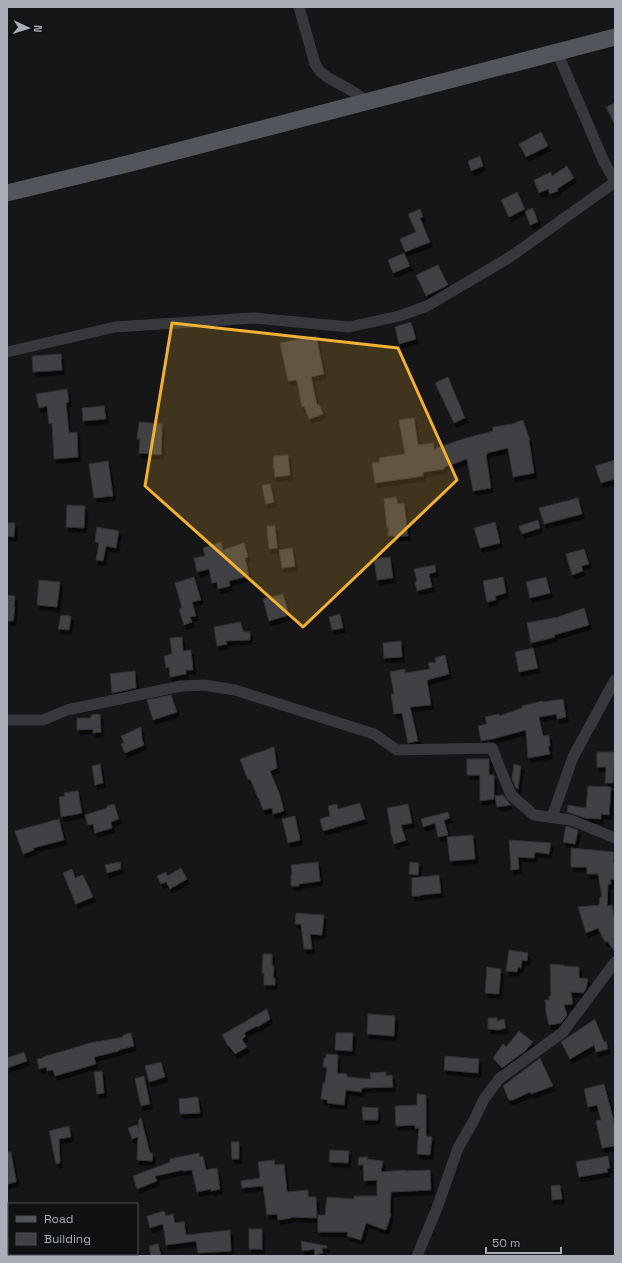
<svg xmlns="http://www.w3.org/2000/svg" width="622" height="1263" viewBox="0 0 622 1263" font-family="'Space Grotesk',sans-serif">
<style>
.building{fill:#404145;stroke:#303034;filter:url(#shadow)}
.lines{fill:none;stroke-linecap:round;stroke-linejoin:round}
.minor{stroke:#37383d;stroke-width:11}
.primary{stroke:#53555c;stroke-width:17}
.marked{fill:#f2b134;fill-opacity:0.2;stroke:#f2b134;stroke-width:3;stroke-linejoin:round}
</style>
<defs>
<filter id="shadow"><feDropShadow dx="2.5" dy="4.5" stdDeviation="0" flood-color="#0009"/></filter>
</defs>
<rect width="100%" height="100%" fill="#161618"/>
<g class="building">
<polygon points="615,103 615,125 606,107"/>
<polygon points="541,132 548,146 526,157 519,144"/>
<polygon points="480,156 483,166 471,171 468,161"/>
<polygon points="567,166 574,178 557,189 558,191 550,194 548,189 539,193 534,180 551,172 552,176"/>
<polygon points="517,192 525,209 509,217 501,200"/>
<polygon points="533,208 538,222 530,225 525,211"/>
<polygon points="420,209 423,217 420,218 430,242 405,252 400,239 416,232 408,214"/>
<polygon points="404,253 410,266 393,273 388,260"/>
<polygon points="438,265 448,285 426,296 416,275"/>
<polygon points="411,322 416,339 399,344 395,327"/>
<polygon points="316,336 324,374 311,377 317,405 319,404 323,414 309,419 304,406 302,407 297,380 288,381 280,343"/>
<polygon points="61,354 62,370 33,372 32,356"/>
<polygon points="448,377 465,418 454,423 435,383"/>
<polygon points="67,389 69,402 66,403 69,433 77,432 78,457 54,459 52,423 49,424 47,406 39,408 36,394"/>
<polygon points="104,406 106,419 83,421 82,408"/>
<polygon points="414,418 418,445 433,443 434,449 466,438 493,431 493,427 512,424 523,420 530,440 529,440 534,473 513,477 508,448 487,453 488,454 486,455 491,488 473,491 467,459 444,467 444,469 423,472 423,476 375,483 372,463 380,462 379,458 405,454 399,420"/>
<polygon points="139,422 162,424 161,455 139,453 140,439 137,439"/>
<polygon points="288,455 290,475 275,477 274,468 273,468 274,456"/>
<polygon points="615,460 615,479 601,483 595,466"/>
<polygon points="108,461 113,496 94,498 89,464"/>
<polygon points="270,484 274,502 266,504 262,485"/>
<polygon points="396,497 398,504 404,503 408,536 388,536 389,528 387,528 384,499"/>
<polygon points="578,498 582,514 544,524 539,508"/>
<polygon points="67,505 85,506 84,528 66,527"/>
<polygon points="538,520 540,528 522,534 519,526"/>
<polygon points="495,522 500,543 480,548 474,528"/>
<polygon points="7,523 15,523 14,537 7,536"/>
<polygon points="267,526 275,526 277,548 269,549"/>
<polygon points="97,527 119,531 116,548 106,546 103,561 96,560 99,543 95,542"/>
<polygon points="221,542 223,550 244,543 248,557 245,558 249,576 229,581 230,586 218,589 217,582 212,583 209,569 197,572 194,558 205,556 203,548"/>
<polygon points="292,548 295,566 282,568 279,550"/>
<polygon points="584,549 589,564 581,566 583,571 572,575 566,554"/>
<polygon points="390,557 393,578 377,580 374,559"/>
<polygon points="435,565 436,572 429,574 432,587 417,591 415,582 417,581 414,569"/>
<polygon points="194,577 201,600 192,602 196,616 190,617 192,622 184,625 179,609 182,608 175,583"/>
<polygon points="503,577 506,593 495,596 496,600 487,602 483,581"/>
<polygon points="546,577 550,593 530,598 526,582"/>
<polygon points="39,580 60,582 57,607 37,605"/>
<polygon points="283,594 289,615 269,621 263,599"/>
<polygon points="7,595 15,596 14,607 15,607 13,621 7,621"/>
<polygon points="584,608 589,625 554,635 555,637 531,643 527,623 558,617"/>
<polygon points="340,614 343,628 332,630 329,617"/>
<polygon points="61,615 71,616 69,630 58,629"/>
<polygon points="240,622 244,632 250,632 250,640 226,641 227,644 217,646 214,627"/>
<polygon points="182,637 183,651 191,650 193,670 186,670 186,674 170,677 169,667 166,668 164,656 172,654 170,638"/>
<polygon points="401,641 402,657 384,658 383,643"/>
<polygon points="533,648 538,668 519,672 515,652"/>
<polygon points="445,655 449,674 427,680 431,705 410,707 418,741 408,743 402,713 394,714 391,694 394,694 390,672 405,669 405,673 430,669 428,663 436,662 435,658"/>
<polygon points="135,671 136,688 112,693 110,674"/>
<polygon points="171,695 177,712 153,720 147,700"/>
<polygon points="563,699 566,717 557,719 557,714 539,717 543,736 549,735 550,746 548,746 550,754 528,758 526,730 492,739 481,741 478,726 487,724 485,717 499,714 499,716 522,708 522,706 542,701 543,702"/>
<polygon points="100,714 101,732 93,733 93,729 77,730 77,718 91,718 91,715"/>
<polygon points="141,727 142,739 144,745 125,753 121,744 124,743 121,736"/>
<polygon points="274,747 277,768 270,771 280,795 284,811 273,814 272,808 263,810 259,798 258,798 250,779 248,780 240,759"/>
<polygon points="597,752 615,752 613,783 605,783 606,767 597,767"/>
<polygon points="467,759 489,759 489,775 494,775 494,799 480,801 480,775 467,775"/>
<polygon points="100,764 103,783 95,785 92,766"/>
<polygon points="514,764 521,766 518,789 516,788 512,779"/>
<polygon points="588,786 611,787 609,815 601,814 601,819 585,818 567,812 568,805 586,808"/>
<polygon points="78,791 82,813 61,817 59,797 65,796 64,793"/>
<polygon points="503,795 511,805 497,807 495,796"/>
<polygon points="360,803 365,819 323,831 320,819 330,816 328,806 337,804 338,809"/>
<polygon points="114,804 119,819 111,822 112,828 95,833 93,824 88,825 85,815 107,808 107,806"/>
<polygon points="408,804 412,823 401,825 406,840 394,844 390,830 391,830 387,808"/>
<polygon points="448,812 450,818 444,820 448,835 438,837 435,823 423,827 421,819"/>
<polygon points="295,816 300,840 288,843 282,819"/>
<polygon points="59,819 64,840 33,848 34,850 23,854 15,831"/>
<polygon points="566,826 578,830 575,844 563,842"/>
<polygon points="473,835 475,859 450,861 447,837"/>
<polygon points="509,840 551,843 549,854 535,852 534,858 518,857 519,869 511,870"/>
<polygon points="571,848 614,852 613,863 615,863 615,879 610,880 611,884 608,884 607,906 612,905 615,921 615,952 607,941 605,942 598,928 586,933 578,907 599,905 600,897 602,897 598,874 587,874 587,867 571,867"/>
<polygon points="120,862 121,869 107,873 105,865"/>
<polygon points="318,862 320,881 299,884 299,886 291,886 291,875 292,875 291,865"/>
<polygon points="410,862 419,863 418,875 409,874"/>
<polygon points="181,868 187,879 170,889 166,882 161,884 157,876 166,872 167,876"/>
<polygon points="72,869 75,878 83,875 93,897 76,904 63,873"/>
<polygon points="439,875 441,893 420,895 420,896 412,896 412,878"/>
<polygon points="296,913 324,915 322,935 310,934 312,949 304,949 301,924 295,924"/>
<polygon points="509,950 528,953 527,961 522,960 521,968 518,967 517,972 506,971"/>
<polygon points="263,954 272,954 272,966 274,966 273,978 275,978 275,985 264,985 264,973 262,973"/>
<polygon points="550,964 564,965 564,966 579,967 579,978 588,979 586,989 583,993 571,992 573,1004 564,1005 567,1015 561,1023 549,1025 545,1008 546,1007 545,1000 549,1000 549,996 551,996"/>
<polygon points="487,967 501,969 499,994 485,993"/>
<polygon points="267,1009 270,1019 258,1027 257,1026 244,1033 246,1036 242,1039 247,1047 235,1054 229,1046 228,1046 222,1035"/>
<polygon points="368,1014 395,1016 394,1036 367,1034"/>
<polygon points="488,1018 497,1018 497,1021 504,1019 506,1028 498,1030 488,1029"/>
<polygon points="595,1019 604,1042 606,1041 608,1049 596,1052 594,1045 570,1059 561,1042"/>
<polygon points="519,1031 533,1042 525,1051 502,1068 493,1058 503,1044 506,1047"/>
<polygon points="131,1033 134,1046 119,1050 119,1051 94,1057 96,1064 55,1076 53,1070 47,1071 46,1067 39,1069 37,1059 43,1058 43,1057 90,1043 123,1037 123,1035"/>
<polygon points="336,1033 353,1033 352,1051 335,1050"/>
<polygon points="24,1052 27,1061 7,1068 7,1058"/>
<polygon points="326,1054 338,1055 337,1073 347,1074 347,1077 371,1079 370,1073 386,1072 386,1076 392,1075 393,1087 362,1088 361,1092 346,1090 344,1105 327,1103 328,1100 321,1099 323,1083 325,1083 327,1067 323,1067 324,1058 326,1058"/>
<polygon points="445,1056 479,1059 478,1073 444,1070"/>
<polygon points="540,1058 553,1086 531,1094 530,1092 513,1100 509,1100 503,1086"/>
<polygon points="161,1062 165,1077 149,1082 145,1066"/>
<polygon points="102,1071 104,1093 97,1094 94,1072"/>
<polygon points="144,1076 150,1104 141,1106 135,1079"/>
<polygon points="604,1084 615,1125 615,1146 602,1148 596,1121 601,1120 597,1105 588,1107 584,1089"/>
<polygon points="417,1094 426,1095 426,1136 432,1137 430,1155 417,1154 419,1128 415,1128 415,1125 396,1126 395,1106 417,1105"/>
<polygon points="198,1097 200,1113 180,1114 179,1099"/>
<polygon points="362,1107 378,1108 378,1120 363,1120"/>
<polygon points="141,1118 150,1153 153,1153 152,1161 137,1160 138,1137 132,1139 128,1128 137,1125 138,1128 139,1119"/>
<polygon points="69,1126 71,1137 59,1139 60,1163 56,1164 49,1131"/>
<polygon points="231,1142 239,1142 239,1159 232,1159"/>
<polygon points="330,1150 349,1151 348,1163 329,1162"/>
<polygon points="7,1152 11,1152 16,1180 16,1182 7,1184"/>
<polygon points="199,1153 200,1157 203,1156 206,1170 217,1168 220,1189 211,1191 211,1189 197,1192 192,1170 183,1171 183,1170 155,1176 157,1181 137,1189 133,1176 170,1162 170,1159"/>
<polygon points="608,1156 610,1168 607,1168 608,1172 579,1177 576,1162"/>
<polygon points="359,1157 368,1157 367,1159 383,1161 381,1172 405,1170 405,1171 430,1170 431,1190 391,1192 390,1213 391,1214 386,1230 366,1223 361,1240 347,1236 348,1232 318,1232 318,1215 325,1215 327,1197 354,1199 354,1196 377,1196 377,1180 364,1181 363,1165 358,1165"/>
<polygon points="274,1160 275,1165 284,1164 287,1192 308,1190 308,1197 316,1197 317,1218 291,1217 291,1218 278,1220 277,1214 267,1215 263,1186 242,1188 241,1181 260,1178 258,1162"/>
<polygon points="560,1185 562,1199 552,1200 551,1186"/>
<polygon points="164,1211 166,1216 173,1214 175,1223 184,1222 186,1235 230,1230 231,1251 198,1253 196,1241 166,1245 163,1224 150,1228 147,1216"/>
<rect x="249" y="1229" width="13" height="20"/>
<polygon points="301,1241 327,1246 327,1248 322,1248 323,1253 315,1255 314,1249 302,1251"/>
<polygon points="158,1244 161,1256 151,1256 149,1246"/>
</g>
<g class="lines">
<g class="minor">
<path d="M299,7l16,57c7,13 18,16 30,23 8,4 16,10 24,15"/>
<polyline points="557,52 604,162 615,181"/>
<polyline points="7,352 115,327 253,318 349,327 399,316 427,306 510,257 615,182"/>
<polyline points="7,720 43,720 67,710 181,686 204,685 235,690 374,734 397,750 492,748 511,795 534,815 571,820 615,838"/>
<polyline points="552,817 573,757 615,680"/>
<polyline points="417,1256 437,1208 458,1148 473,1122 484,1099 499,1079 563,1032 615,962"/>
</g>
<polyline class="primary" points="7,193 131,163 615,37"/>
</g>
<path class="marked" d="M172,323l226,25 59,132 -154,147 -158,-141z"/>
<rect width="622" height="1263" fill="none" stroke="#a8adb8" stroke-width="16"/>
<rect x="8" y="1203" width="130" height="52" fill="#111113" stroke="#4d4f55"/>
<rect x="16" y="1216" width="20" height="6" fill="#53555c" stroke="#4d4f55"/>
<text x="44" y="1223" font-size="12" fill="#a8adb8">Road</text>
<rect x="16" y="1233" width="20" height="12" fill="#404145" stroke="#4d4f55"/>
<text x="44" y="1243" font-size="12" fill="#a8adb8">Building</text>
<g transform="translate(28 28) rotate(94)" stroke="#111113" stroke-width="3" paint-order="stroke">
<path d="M0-3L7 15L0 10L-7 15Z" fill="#a8adb8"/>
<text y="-6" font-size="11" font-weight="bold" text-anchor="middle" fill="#a8adb8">N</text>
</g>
<path d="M486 1247v6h75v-6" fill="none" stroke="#a8adb8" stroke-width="2"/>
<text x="492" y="1247" font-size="12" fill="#a8adb8" stroke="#111113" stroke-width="3" paint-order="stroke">50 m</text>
</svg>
